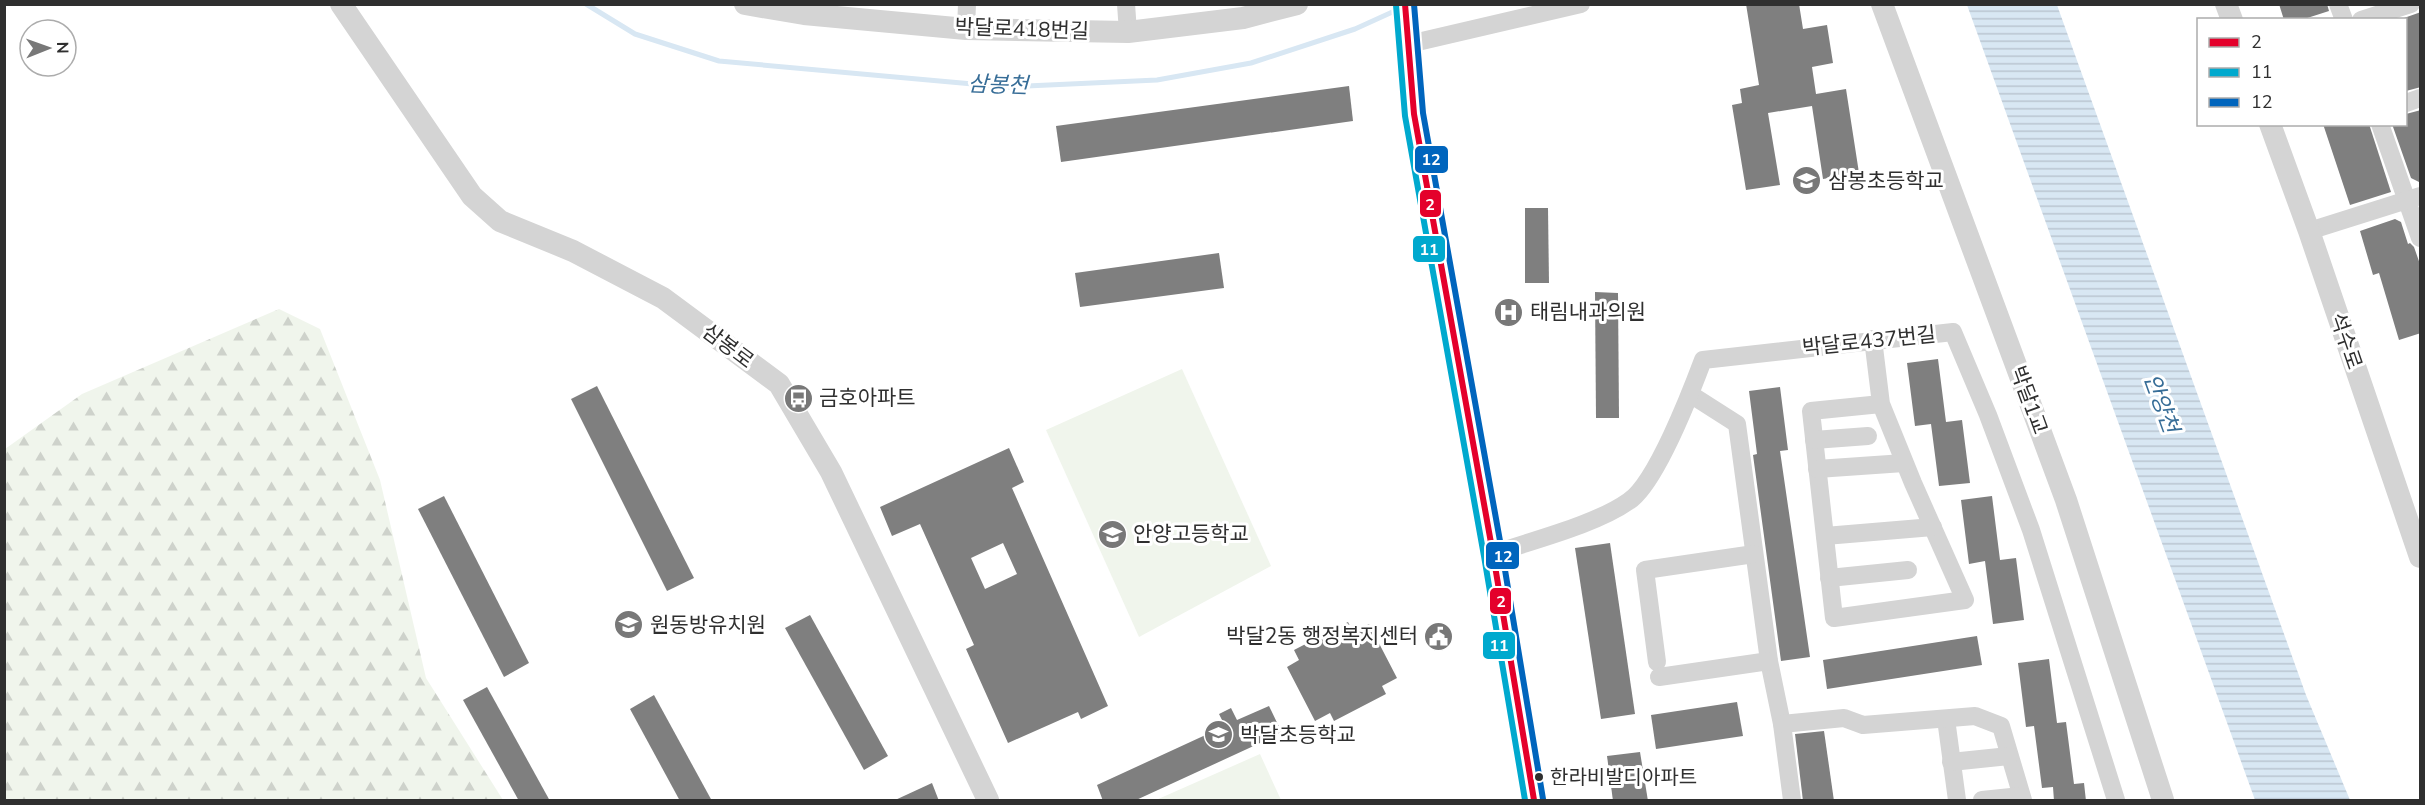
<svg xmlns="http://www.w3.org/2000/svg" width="2425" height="805" viewBox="0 0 2425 805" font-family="'Nunito Sans','Noto Sans KR',sans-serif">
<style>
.forest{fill:url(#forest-firs)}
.pitch{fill:#f0f5ec}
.water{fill:url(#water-rules)}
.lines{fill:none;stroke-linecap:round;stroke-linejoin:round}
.stream{stroke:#d8e7f3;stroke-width:5}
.building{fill:#7f7f7f;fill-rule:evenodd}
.minor{stroke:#d4d4d4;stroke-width:18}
.tertiary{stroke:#d4d4d4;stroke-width:22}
.bus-1-casing{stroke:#fff;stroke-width:10}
.bus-2-casing{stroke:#fff;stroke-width:10}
.bus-3-casing{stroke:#fff;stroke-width:10}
.bus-1{stroke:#e4002b;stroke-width:6}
.bus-2{stroke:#00a9ce;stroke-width:6}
.bus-3{stroke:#0065bd;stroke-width:6}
.bus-dot{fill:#2f2f2f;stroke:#fff;stroke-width:2}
.labels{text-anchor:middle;stroke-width:6;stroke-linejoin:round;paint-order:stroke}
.bus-label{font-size:20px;fill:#2f2f2f;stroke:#fff;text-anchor:start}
.street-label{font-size:21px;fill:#2f2f2f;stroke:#fff}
.poi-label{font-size:21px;fill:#2f2f2f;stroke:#fff;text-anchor:start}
.water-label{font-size:22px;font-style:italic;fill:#376d97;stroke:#fff}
.line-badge{stroke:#fff;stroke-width:2}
.badge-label{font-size:16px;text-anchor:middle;font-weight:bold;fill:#fff}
</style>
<defs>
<pattern id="forest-firs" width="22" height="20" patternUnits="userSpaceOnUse" patternTransform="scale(1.5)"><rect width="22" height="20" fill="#f0f5ec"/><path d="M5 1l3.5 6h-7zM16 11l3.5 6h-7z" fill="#ced2cb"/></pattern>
<pattern id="water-rules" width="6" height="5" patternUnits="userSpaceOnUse" patternTransform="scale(1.5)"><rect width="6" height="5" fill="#d8e7f3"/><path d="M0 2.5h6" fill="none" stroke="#bac6d1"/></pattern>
</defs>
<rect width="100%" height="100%" fill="#fff"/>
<polygon class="forest" points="279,309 320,329 380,480 426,678 503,800 5,800 5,449 82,394"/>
<g class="pitch">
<polygon points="1182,369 1271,566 1139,637 1046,430"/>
<polygon points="1260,754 1281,800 1156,800"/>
</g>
<polygon class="water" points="1967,5 2057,5 2306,695 2350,800 2255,800"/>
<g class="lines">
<polyline class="stream" points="586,4 635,34 719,61 1006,87 1157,80 1251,63 1355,29 1399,9"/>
</g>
<g class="building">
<polygon points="1746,4 1799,4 1803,29 1827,25 1833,63 1812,67 1816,94 1846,89 1859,173 1823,179 1812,106 1768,113 1780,185 1746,190 1732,105 1742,103 1740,89 1759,85"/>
<polygon points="2279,4 2327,4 2329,11 2301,20 2284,20"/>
<polygon points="2421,12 2421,87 2406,91 2406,20 2404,18"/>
<polygon points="1349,86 1353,121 1061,162 1056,126"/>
<polygon points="2421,110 2421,183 2411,178 2392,124 2406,124 2406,114"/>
<polygon points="2323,124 2369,124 2391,192 2350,205"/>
<polygon points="1525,208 1548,208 1549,283 1525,283"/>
<polygon points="2395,219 2401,222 2408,244 2410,243 2414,247 2421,267 2421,333 2399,340 2379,273 2373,275 2360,231"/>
<polygon points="1219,253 1224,288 1080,307 1075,273"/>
<polygon points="1595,292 1618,293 1619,418 1596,418"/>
<polygon points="1938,359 1946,422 1962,420 1970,483 1939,486 1931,424 1915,426 1907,363"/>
<polygon points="597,386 694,578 667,591 571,399"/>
<polygon points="1780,387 1788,450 1780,451 1810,657 1781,661 1753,455 1757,454 1749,391"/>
<path d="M1009,448l15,34 -12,6 96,218 -27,13 -3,-7 -70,31 -42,-94 8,-4 -54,-121 -28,12 -12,-29zM1003,543l14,31 -32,15 -14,-31z"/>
<polygon points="444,496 529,663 504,677 418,509"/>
<polygon points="1992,496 2000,560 2016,558 2024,620 1993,624 1985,561 1969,564 1961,500"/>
<polygon points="1610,543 1635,714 1601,719 1575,548"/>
<polygon points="810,615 888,756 864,770 785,628"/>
<polygon points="1348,622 1353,632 1369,624 1397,678 1382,686 1386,694 1334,721 1330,713 1315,721 1287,667 1299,660 1294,650"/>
<polygon points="1977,636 1982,665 1827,689 1823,660"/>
<polygon points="2049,659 2057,723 2066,722 2074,784 2084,783 2086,801 2054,801 2053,787 2042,788 2034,726 2026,727 2018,663"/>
<polygon points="487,687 550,801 519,801 463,700"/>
<polygon points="654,695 712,801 680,801 630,709"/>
<polygon points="1737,702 1743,736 1656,749 1651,715"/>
<polygon points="1269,706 1282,733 1134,801 1103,801 1097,785 1225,726 1219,714 1231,708 1237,720"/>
<polygon points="1824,731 1834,801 1803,801 1795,734"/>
<polygon points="1640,752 1648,801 1613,801 1607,756"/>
<polygon points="932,783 939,801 893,801"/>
</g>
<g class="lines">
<g class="minor">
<polyline points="1126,4 1128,32"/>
<polyline points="2338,4 2344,20"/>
<polyline points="2361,20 2411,4"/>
<polyline points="966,29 967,4"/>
<polyline points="1409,44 1581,4"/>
<polyline points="2406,103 2420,98"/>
<polyline points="2380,124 2420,238"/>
<polyline points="2309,231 2420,196"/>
<polyline points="1873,339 1881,404 1913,483 1965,600 1834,618 1811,411 1881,404"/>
<polyline points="1690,394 1737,424 1769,661 1782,724 1792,800"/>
<polyline points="1814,440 1868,436"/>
<polyline points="1817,469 1904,463"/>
<polyline points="1825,536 1933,527"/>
<path d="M1493,554c40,-14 102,-29 136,-53 27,-18 62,-109 74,-141l250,-28 35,83 43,115 85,270"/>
<polyline points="1829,578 1908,570"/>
<polyline points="1657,662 1645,570 1754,554"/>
<polyline points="1659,677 1769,661"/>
<polyline points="1946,719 1957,800"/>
<polyline points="1782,724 1844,718 1863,725 1975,716 2001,726 2023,800"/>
<polyline points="1951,762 2009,756"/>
<polyline points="1982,800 2021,796"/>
</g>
<g class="tertiary">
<polyline points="341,4 472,196 500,221 573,251 663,298 779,384 831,472 988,800"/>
<polyline points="745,4 804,14 966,29 1128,32 1243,18 1297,4"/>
<polyline points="1405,4 1414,114 1493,554 1534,800"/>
<polyline points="1882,4 2066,500 2163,800"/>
<polyline points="2226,4 2232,20"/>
<polyline points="2270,124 2309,231 2420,557"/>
</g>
<defs>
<polyline id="bus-1" points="1405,4 1414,114 1493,554 1534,800"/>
<polyline id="bus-2" points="1396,5 1405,116 1484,556 1525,800"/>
<polyline id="bus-3" points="1414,4 1423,113 1502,552 1543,799"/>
</defs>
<use href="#bus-1" class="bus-1-casing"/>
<use href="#bus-2" class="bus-2-casing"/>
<use href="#bus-3" class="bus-3-casing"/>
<use href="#bus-1" class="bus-1"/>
<use href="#bus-2" class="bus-2"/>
<use href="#bus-3" class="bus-3"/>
</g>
<defs>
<symbol id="school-disc" viewBox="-11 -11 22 22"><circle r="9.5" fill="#787878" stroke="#fff"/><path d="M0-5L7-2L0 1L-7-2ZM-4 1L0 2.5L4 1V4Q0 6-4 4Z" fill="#fff"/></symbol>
<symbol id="hospital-disc" viewBox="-11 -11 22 22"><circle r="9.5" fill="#787878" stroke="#fff"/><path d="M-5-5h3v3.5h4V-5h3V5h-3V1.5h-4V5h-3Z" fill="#fff"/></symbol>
<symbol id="bus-disc" viewBox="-11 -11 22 22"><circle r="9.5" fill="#787878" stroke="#fff"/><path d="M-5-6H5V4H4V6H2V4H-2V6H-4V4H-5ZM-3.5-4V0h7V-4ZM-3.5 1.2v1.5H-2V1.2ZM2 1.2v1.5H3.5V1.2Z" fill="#fff"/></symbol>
<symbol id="civic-disc" viewBox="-11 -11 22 22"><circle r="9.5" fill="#787878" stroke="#fff"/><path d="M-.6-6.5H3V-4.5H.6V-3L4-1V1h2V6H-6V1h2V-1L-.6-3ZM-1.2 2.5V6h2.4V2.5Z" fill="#fff"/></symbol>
</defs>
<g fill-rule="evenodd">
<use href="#school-disc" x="1790" y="164" width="33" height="33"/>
<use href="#hospital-disc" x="1492" y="296" width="33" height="33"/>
<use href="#bus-disc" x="782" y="382" width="33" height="33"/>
<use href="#school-disc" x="1096" y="518" width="33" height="33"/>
<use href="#school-disc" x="612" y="608" width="33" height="33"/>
<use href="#civic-disc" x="1422" y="620" width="33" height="33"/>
<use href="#school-disc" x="1202" y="718" width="33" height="33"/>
</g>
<circle class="bus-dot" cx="1539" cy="777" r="5"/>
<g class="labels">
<g class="bus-label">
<text x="1550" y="784">한라비발디아파트</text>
</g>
<g class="street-label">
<text transform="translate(1022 29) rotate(2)" y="7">박달로418번길</text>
<text transform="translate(1869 341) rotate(-6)" y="7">박달로437번길</text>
<text transform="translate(2346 341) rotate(71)" y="7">석수로</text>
<text transform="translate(728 346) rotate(37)" y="7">삼봉로</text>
<text transform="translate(2029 400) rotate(70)" y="7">박달1교</text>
</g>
<g class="poi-label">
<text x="1828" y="188">삼봉초등학교</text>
<text x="1530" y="319">태림내과의원</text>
<text x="819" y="405">금호아파트</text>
<text x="1133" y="541">안양고등학교</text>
<text x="650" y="632">원동방유치원</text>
<text x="1418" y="643" text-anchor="end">박달2동 행정복지센터</text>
<text x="1240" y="742">박달초등학교</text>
</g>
<g class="water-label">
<text transform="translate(998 84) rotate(2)" y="8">삼봉천</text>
<text transform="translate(2162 403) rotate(70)" y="8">안양천</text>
</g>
</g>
<g class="line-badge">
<rect x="1414" y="145" width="35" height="29" rx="6" fill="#0065bd"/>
<rect x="1419" y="189" width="23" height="29" rx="6" fill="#e4002b"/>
<rect x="1412" y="235" width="34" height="28" rx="6" fill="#00a9ce"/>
<rect x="1485" y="541" width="35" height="29" rx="6" fill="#0065bd"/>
<rect x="1489" y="587" width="23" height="28" rx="6" fill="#e4002b"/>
<rect x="1482" y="631" width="34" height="29" rx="6" fill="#00a9ce"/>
</g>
<g class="badge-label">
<text x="1431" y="165">12</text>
<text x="1430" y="210">2</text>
<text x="1429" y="255">11</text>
<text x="1503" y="562">12</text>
<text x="1501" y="607">2</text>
<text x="1499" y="651">11</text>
</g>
<rect width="2425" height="805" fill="none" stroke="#2f2f2f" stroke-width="12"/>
<rect x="2197" y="18" width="210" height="108" fill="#ffffff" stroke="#acacac" stroke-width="1.5"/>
<rect x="2209" y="38" width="30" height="9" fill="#e4002b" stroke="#acacac" stroke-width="1.5"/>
<text x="2251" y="48" font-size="18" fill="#2f2f2f">2</text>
<rect x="2209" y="68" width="30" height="9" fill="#00a9ce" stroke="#acacac" stroke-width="1.5"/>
<text x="2251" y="78" font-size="18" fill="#2f2f2f">11</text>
<rect x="2209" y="98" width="30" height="9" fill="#0065bd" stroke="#acacac" stroke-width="1.5"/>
<text x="2251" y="108" font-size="18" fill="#2f2f2f">12</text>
<g transform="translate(48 48) rotate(89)"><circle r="28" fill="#ffffff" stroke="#acacac" stroke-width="1.5"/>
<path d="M0-4.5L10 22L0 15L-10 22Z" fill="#787878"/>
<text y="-9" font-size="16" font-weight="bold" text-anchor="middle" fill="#2f2f2f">N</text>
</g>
</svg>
